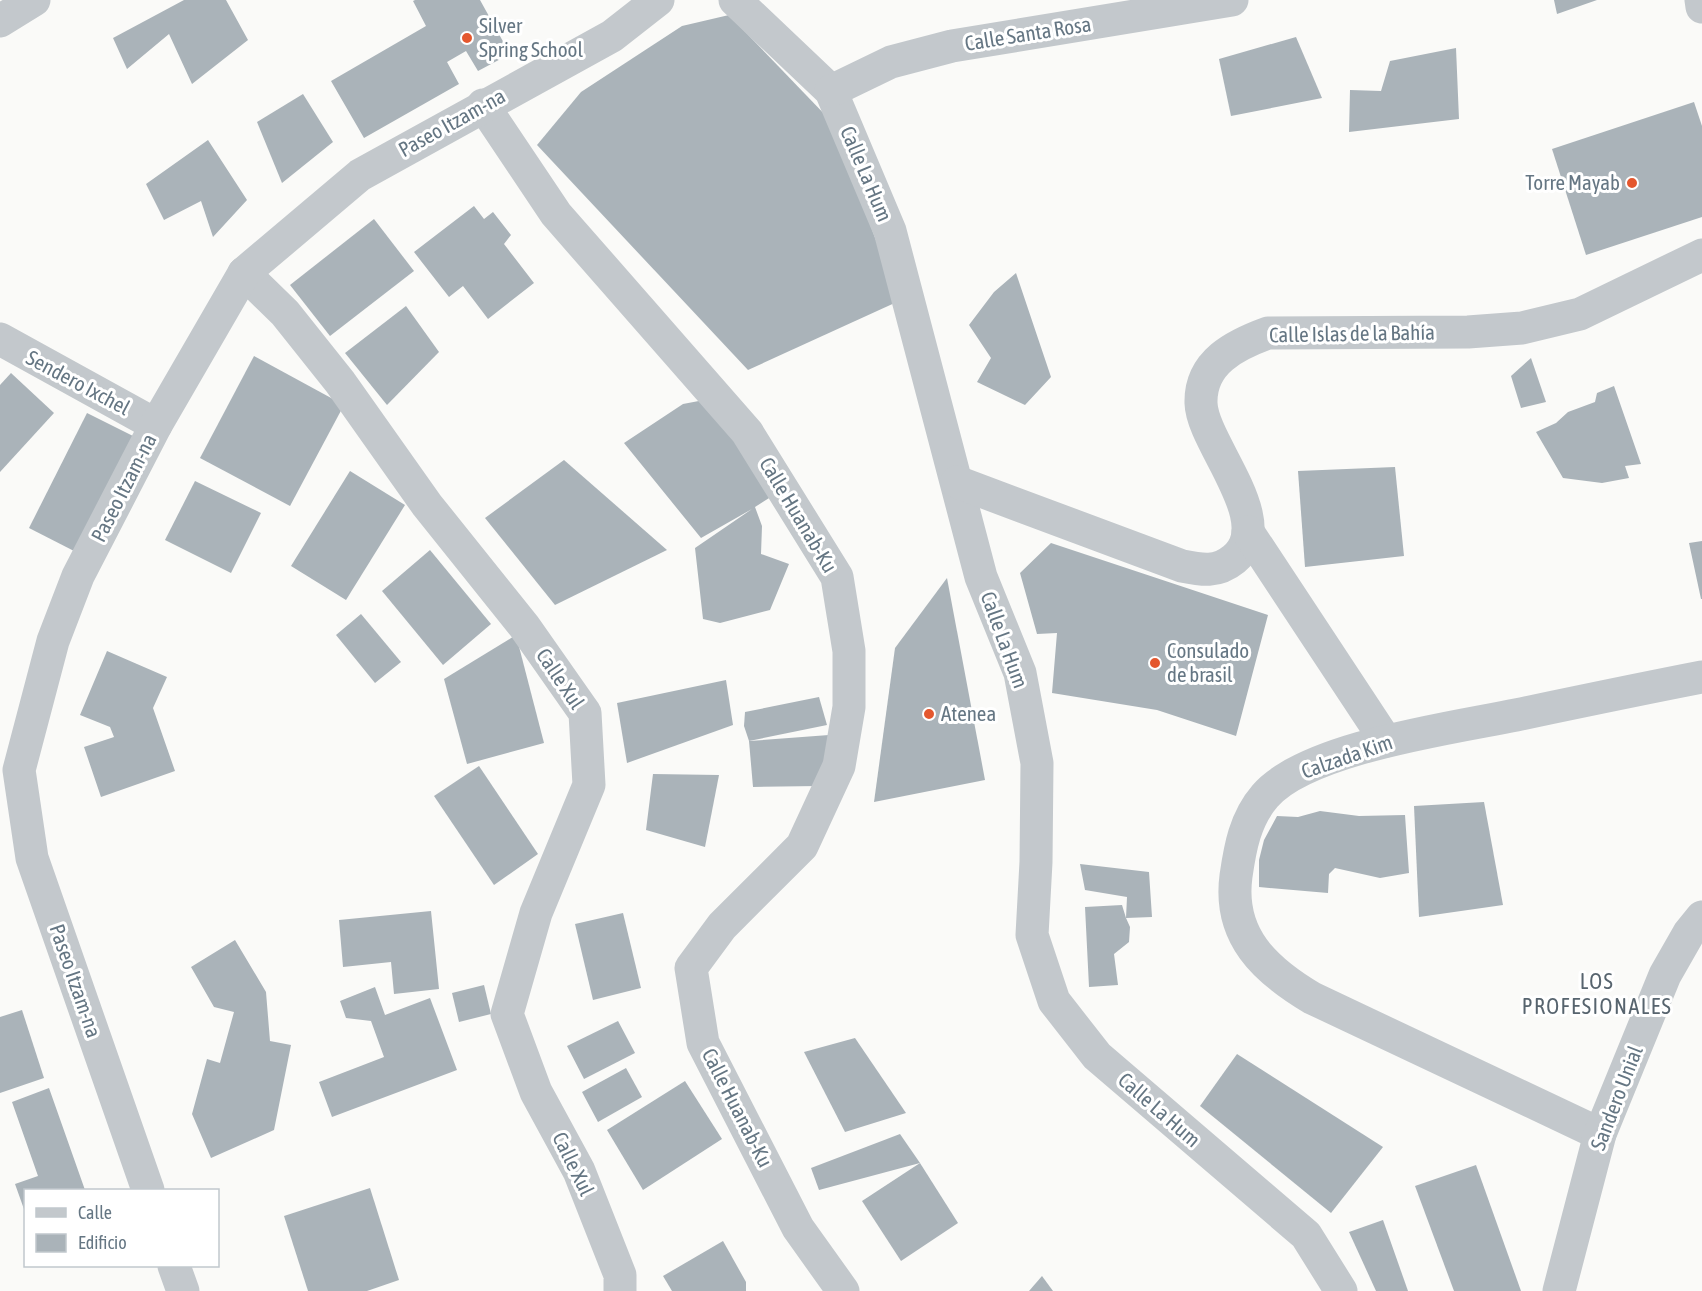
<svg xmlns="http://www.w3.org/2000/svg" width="1702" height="1291" viewBox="0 0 1702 1291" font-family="'Asap Condensed',sans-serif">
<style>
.building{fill:#aab3b9}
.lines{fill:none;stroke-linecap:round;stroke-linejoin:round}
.minor{stroke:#c3c8cc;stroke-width:33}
.poi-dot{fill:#e4572e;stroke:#fff;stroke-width:2}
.labels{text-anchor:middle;stroke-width:6;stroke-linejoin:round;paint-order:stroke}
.poi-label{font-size:21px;fill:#657683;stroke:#fff;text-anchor:start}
.street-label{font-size:21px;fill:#657683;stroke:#fff}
.neighbourhood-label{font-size:22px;letter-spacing:1.5px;fill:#57646e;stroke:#fff}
</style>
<rect width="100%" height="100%" fill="#fafaf8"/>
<g class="building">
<polygon points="184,0 226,0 248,40 192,84 169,34 127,69 113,38"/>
<polygon points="415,0 480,0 510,54 478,71 466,51 447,62 459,84 364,138 331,81 426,26 413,1"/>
<polygon points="1554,0 1597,0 1557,14"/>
<polygon points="729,15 831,121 899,301 748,370 537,145 581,92 682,26"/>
<polygon points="1296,37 1322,98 1231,116 1219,59"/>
<polygon points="1456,48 1459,119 1349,132 1350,90 1381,91 1390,61"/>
<polygon points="303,94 333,142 282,183 257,122"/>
<polygon points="1694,102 1702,126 1702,217 1586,255 1552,149"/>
<polygon points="208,140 247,200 213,237 201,201 164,220 146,184"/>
<polygon points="474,206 484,219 493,212 511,235 504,244 534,283 488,319 463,286 449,297 414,252"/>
<polygon points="374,219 414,271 330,336 290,285"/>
<polygon points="1016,273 1051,377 1025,405 977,382 991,358 969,325 994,292"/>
<polygon points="406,306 439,352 387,405 345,353"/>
<polygon points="254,356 344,405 290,506 200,458"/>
<polygon points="1531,358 1546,402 1521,408 1511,376"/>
<polygon points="11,373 54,413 0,472 0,385"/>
<polygon points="1614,386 1641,464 1625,466 1629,478 1602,483 1563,478 1536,432 1556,423 1568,412 1595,402 1597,393"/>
<polygon points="704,400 777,493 755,507 762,526 761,554 789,564 770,610 720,623 703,619 695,548 752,509 701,538 624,443 683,404"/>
<polygon points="87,413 135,437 76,552 29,528"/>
<polygon points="564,460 667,550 555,605 485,518"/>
<polygon points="1395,467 1404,556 1305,567 1298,471"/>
<polygon points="350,471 405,505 346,600 291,566"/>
<polygon points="195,481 261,513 231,573 165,540"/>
<polygon points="1702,541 1702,599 1701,599 1689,543"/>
<polygon points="1051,543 1268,615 1236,736 1157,710 1052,693 1057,633 1037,634 1020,573"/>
<polygon points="430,550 491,624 443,665 382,591"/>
<polygon points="947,578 985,780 874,802 895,648"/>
<polygon points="361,614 401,662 375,683 336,635"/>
<polygon points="516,635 544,743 467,764 444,679"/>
<polygon points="107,651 167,677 153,708 175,771 101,797 84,747 114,737 110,727 80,715"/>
<polygon points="726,680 733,725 627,763 617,703"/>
<polygon points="819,697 827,725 749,741 744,726 745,712"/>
<polygon points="829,735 819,786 753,787 749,741"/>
<polygon points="479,766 538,854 494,885 434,796"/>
<polygon points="653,774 719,775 705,847 646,830"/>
<polygon points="1484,802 1503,905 1419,917 1414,806"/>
<polygon points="1320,811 1359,816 1405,815 1409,873 1380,878 1335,868 1329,874 1328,893 1259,887 1259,860 1264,840 1277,816 1298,817"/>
<polygon points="1080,864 1149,872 1152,917 1126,918 1130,927 1129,942 1114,954 1118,985 1089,987 1085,907 1122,905 1126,918 1127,897 1085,890"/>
<polygon points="431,911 439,989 394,994 391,962 343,967 339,920"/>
<polygon points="623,913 641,988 593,1000 575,924"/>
<polygon points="235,940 266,992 270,1041 291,1045 274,1130 211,1158 192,1114 207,1059 220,1063 234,1012 214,1007 191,967"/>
<polygon points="484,985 491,1014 459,1022 452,993"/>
<polygon points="375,987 385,1015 430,998 457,1070 332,1117 319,1082 384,1057 371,1021 346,1018 340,1001"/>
<polygon points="22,1010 44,1078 0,1093 0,1017"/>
<polygon points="618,1021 635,1053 584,1079 567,1046"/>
<polygon points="855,1038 906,1113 845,1132 804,1052"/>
<polygon points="1237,1054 1383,1147 1331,1213 1200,1106"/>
<polygon points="626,1068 642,1097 598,1122 582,1092"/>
<polygon points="685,1081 722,1139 643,1190 607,1130"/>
<polygon points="49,1088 85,1190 26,1190 25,1212 15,1184 38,1176 12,1102"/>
<polygon points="900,1134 920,1163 819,1190 811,1168"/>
<polygon points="920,1163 958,1223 901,1261 862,1201"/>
<polygon points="1476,1165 1521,1291 1454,1291 1415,1186"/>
<polygon points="370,1188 399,1280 367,1291 308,1291 284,1216"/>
<polygon points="1383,1220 1408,1291 1376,1291 1349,1232"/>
<polygon points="723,1241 746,1282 746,1291 672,1291 663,1276"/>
<polygon points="1042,1276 1053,1291 1029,1291"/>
</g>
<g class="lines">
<g class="minor">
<polyline points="735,0 831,91 890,231 981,577 1020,673 1037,763 1036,862 1032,935 1054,1001 1097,1056 1306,1235 1341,1291"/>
<polyline points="1701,0 1702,7"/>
<polyline points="0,21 34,0"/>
<polyline points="831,91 891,62 952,46 1232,0"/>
<polyline points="483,105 556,214 747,432 837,577 849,651 849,707 839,766 802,846 722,926 691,968 703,1043 798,1228 843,1291"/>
<polyline points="244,273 285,313 340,382 427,505 524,626 585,713 589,785 536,913 507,1014 536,1092 579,1171 620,1275 620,1291"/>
<polyline points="0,339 156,425"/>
<path d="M957,482l225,84c20,4 35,7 52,-7 45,-37 -32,-115 -33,-156 -1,-41 34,-58 67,-70l200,-1 54,-4 58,-14 122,-59"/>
<polyline points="1248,532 1386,741"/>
<path d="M1600,1134l-288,-136c-47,-28 -84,-62 -76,-122 4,-28 9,-57 29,-80 41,-48 187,-68 251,-81 62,-13 124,-26 186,-38"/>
<polyline points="148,1190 32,858 19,770 53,641 78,576 156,425 244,273 360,175 612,36 658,0"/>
<polyline points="174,1266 183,1291"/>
<polyline points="1559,1291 1600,1134 1665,975 1689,933 1702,917"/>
</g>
</g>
<g class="poi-dot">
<circle cx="467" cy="38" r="6"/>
<circle cx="1632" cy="183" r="6"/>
<circle cx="1155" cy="663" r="6"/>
<circle cx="929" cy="714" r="6"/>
</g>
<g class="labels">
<g class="poi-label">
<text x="479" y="33">Silver<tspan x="479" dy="24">Spring School</tspan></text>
<text x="1620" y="190" text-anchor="end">Torre Mayab</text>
<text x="1167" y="658">Consulado<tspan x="1167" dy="24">de brasil</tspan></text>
<text x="941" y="721">Atenea</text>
</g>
<g class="street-label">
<text transform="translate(1028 34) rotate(-9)" y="7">Calle Santa Rosa</text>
<text transform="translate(452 123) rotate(-29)" y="7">Paseo Itzam-na</text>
<text transform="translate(866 174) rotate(67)" y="7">Calle La Hum</text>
<text transform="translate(1352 334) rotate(-1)" y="7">Calle Islas de la Bahía</text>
<text transform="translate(78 383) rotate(28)" y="7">Sendero Ixchel</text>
<text transform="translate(124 488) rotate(-63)" y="7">Paseo Itzam-na</text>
<text transform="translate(798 515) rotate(59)" y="7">Calle Huanab-Ku</text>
<text transform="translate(1004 640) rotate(70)" y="7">Calle La Hum</text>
<text transform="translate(560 679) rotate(56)" y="7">Calle Xul</text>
<text transform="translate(1347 757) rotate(-19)" y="7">Calzada Kim</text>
<text transform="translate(75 981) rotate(71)" y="7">Paseo Itzam-na</text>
<text transform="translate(1617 1098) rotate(-69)" y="7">Sandero Unial</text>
<text transform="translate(737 1108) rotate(63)" y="7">Calle Huanab-Ku</text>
<text transform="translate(1159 1110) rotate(41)" y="7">Calle La Hum</text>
<text transform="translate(573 1164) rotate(64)" y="7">Calle Xul</text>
</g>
<g class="neighbourhood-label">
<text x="1597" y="989">LOS<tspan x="1597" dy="25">PROFESIONALES</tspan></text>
</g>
</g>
<rect x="24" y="1189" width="195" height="78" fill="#ffffff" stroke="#c1c8cd" stroke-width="1.5"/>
<rect x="36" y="1208" width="30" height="9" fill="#c3c8cc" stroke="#c1c8cd" stroke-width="1.5"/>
<text x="78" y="1219" font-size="18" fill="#657683">Calle</text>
<rect x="36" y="1234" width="30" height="18" fill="#aab3b9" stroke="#c1c8cd" stroke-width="1.5"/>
<text x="78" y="1249" font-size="18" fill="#657683">Edificio</text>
</svg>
